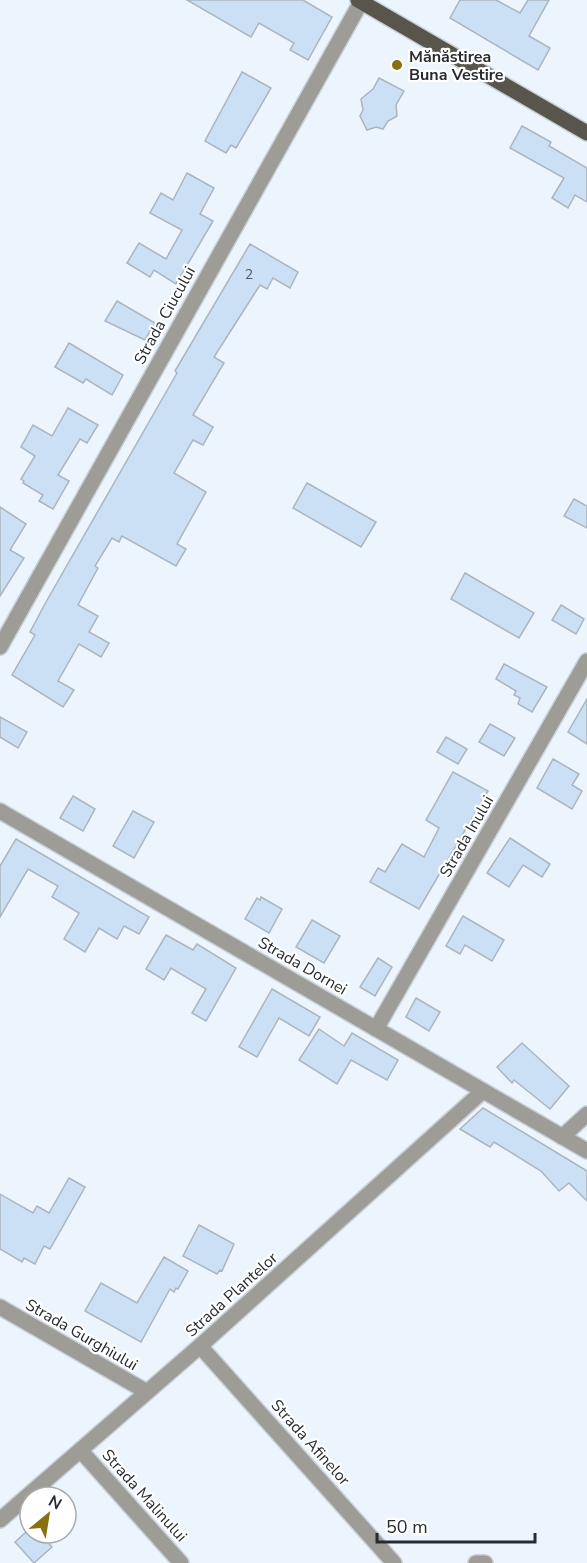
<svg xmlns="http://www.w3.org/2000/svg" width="587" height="1563" viewBox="0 0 587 1563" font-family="'Nunito Sans',sans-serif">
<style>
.building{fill:#cce0f5;stroke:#abb5bf;stroke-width:1.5}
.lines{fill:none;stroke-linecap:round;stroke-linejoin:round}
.minor-casing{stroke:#c9d0d8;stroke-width:18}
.major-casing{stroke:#c9d0d8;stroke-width:18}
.minor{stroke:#9d9c96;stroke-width:15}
.major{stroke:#58554c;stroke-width:15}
.poi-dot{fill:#897011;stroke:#fff;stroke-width:2}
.labels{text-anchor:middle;stroke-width:4.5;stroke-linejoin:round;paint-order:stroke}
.number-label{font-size:14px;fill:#515961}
.poi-label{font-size:16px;font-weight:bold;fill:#282c30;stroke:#fff;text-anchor:start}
.street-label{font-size:16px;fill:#282c30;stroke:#fff}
</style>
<rect width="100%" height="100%" fill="#ecf4fd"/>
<g class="building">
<polygon points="187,0 303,0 332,17 308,60 290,50 294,43 259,23 251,37"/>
<polygon points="460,0 496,0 520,13 528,0 549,0 529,36 550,48 538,70 450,18"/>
<polygon points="242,72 271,88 236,148 231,145 226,153 205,141"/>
<polygon points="379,78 404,91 396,105 397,116 388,121 383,129 376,127 367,130 360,116 363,110 361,99 373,89"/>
<polygon points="522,126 551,142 549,146 587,168 587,202 575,195 568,208 552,198 564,178 510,148"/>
<polygon points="187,173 214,188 200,214 213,221 176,284 154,270 150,277 127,263 139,243 166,259 182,230 150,213 161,193 173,200"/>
<polygon points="250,244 298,272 290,288 273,278 267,289 260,285 214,357 224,363 193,415 213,427 203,445 193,440 174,473 206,492 177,544 186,549 176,566 122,536 119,542 112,538 95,566 98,568 78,605 98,616 89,632 109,643 101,657 79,644 58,681 74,690 63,707 12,675 35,635 30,632 46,602 177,373 175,371"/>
<polygon points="117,301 155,323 145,340 105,321"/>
<polygon points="69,343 123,375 112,395 86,379 83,383 55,367"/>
<polygon points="68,408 98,425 87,443 80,439 58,475 69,481 53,509 39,501 43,495 23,483 24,481 21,479 35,456 21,447 33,425 52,436"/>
<polygon points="307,483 376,522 361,547 293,508"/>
<polygon points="574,499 587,506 587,528 564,516"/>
<polygon points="0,507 26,524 10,550 24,558 0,596"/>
<polygon points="465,573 534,613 519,638 451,599"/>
<polygon points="561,605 584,619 576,634 552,620"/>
<polygon points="504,664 547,687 532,712 518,704 520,698 514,695 516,691 496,679"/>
<polygon points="587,699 587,744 568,732"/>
<polygon points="0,717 27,732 18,748 0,737"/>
<polygon points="490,724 515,738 504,756 479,742"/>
<polygon points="446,737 467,749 458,764 437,752"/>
<polygon points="553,759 579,774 572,785 582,791 572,809 537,788"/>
<polygon points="453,772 488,791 419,909 370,882 378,868 385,872 402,844 424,857 439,828 426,820"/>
<polygon points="73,796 95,809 83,831 60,818"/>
<polygon points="133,811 154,822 134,858 113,846"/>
<polygon points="510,838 550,864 542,877 523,865 509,887 487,873"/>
<polygon points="16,839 149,917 139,934 124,926 117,939 99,928 85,952 64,939 79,913 52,897 58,886 28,869 0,917 0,866"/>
<polygon points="261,897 282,909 269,933 245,919 257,898 260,900"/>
<polygon points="463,916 504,940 492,961 465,945 460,954 446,946"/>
<polygon points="312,920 340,936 324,963 296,947"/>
<polygon points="166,935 193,950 197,944 236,968 206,1021 192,1013 206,989 171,968 164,980 146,969"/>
<polygon points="378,958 392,967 375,996 360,987"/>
<polygon points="272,989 320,1017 309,1036 279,1018 257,1057 239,1047"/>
<polygon points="416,998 440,1012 429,1031 406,1017"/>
<polygon points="319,1029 344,1046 352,1033 398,1060 387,1080 351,1060 337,1084 299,1060"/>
<polygon points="522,1043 569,1086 550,1109 514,1080 512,1083 497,1067"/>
<polygon points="483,1108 587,1171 587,1201 569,1183 559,1191 541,1171 494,1142 490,1147 460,1129"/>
<polygon points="69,1178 85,1187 50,1249 44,1246 35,1264 24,1258 22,1262 0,1249 0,1194 33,1213 37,1206 49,1213"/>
<polygon points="199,1225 234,1244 222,1271 220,1270 217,1274 183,1256"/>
<polygon points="164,1257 188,1271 178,1289 176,1288 174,1292 170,1289 141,1342 85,1311 101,1283 137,1303"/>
<polygon points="25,1533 39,1533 52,1547 34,1563 15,1542"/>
</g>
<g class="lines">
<defs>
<g id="minor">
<polyline points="0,647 361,2"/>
<polyline points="0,811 587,1151"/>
<polyline points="376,1029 587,661"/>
<polyline points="562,1137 587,1114"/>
<polyline points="0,1307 147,1392"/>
<polyline points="200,1346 394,1563"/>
<polyline points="81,1451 181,1563"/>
<polyline points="0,1520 200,1346 483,1091"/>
<polyline points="476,1563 485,1563"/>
</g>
<polyline id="major" points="358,0 587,133"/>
</defs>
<use href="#minor" class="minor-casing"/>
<use href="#major" class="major-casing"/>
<use href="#minor" class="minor"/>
<use href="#major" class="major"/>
</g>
<circle class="poi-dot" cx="397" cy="65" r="6"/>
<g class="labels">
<g class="number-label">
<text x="249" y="279">2</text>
</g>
<g class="poi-label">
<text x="409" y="62">Mănăstirea<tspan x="409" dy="18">Buna Vestire</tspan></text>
</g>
<g class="street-label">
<text transform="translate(164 315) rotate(-61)" y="6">Strada Ciucului</text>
<text transform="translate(466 836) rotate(-60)" y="6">Strada Inului</text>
<text transform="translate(303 965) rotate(30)" y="6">Strada Dornei</text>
<text transform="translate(231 1294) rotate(-42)" y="6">Strada Plantelor</text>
<text transform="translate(82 1334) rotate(30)" y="6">Strada Gurghiului</text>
<text transform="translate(311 1442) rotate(48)" y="6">Strada Afinelor</text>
<text transform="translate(145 1495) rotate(48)" y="6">Strada Malinului</text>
</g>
</g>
<g transform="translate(48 1515) rotate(30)"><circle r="28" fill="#ffffff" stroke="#a9abac" stroke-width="1.5"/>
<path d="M0-4.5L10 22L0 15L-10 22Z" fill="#897011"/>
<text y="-9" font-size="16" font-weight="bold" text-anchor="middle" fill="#282c30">N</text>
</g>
<path d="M377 1533v9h158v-9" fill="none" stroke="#282c30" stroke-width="3"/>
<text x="386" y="1533" font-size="18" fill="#282c30" stroke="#ffffff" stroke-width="4.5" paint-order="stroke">50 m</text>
</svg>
